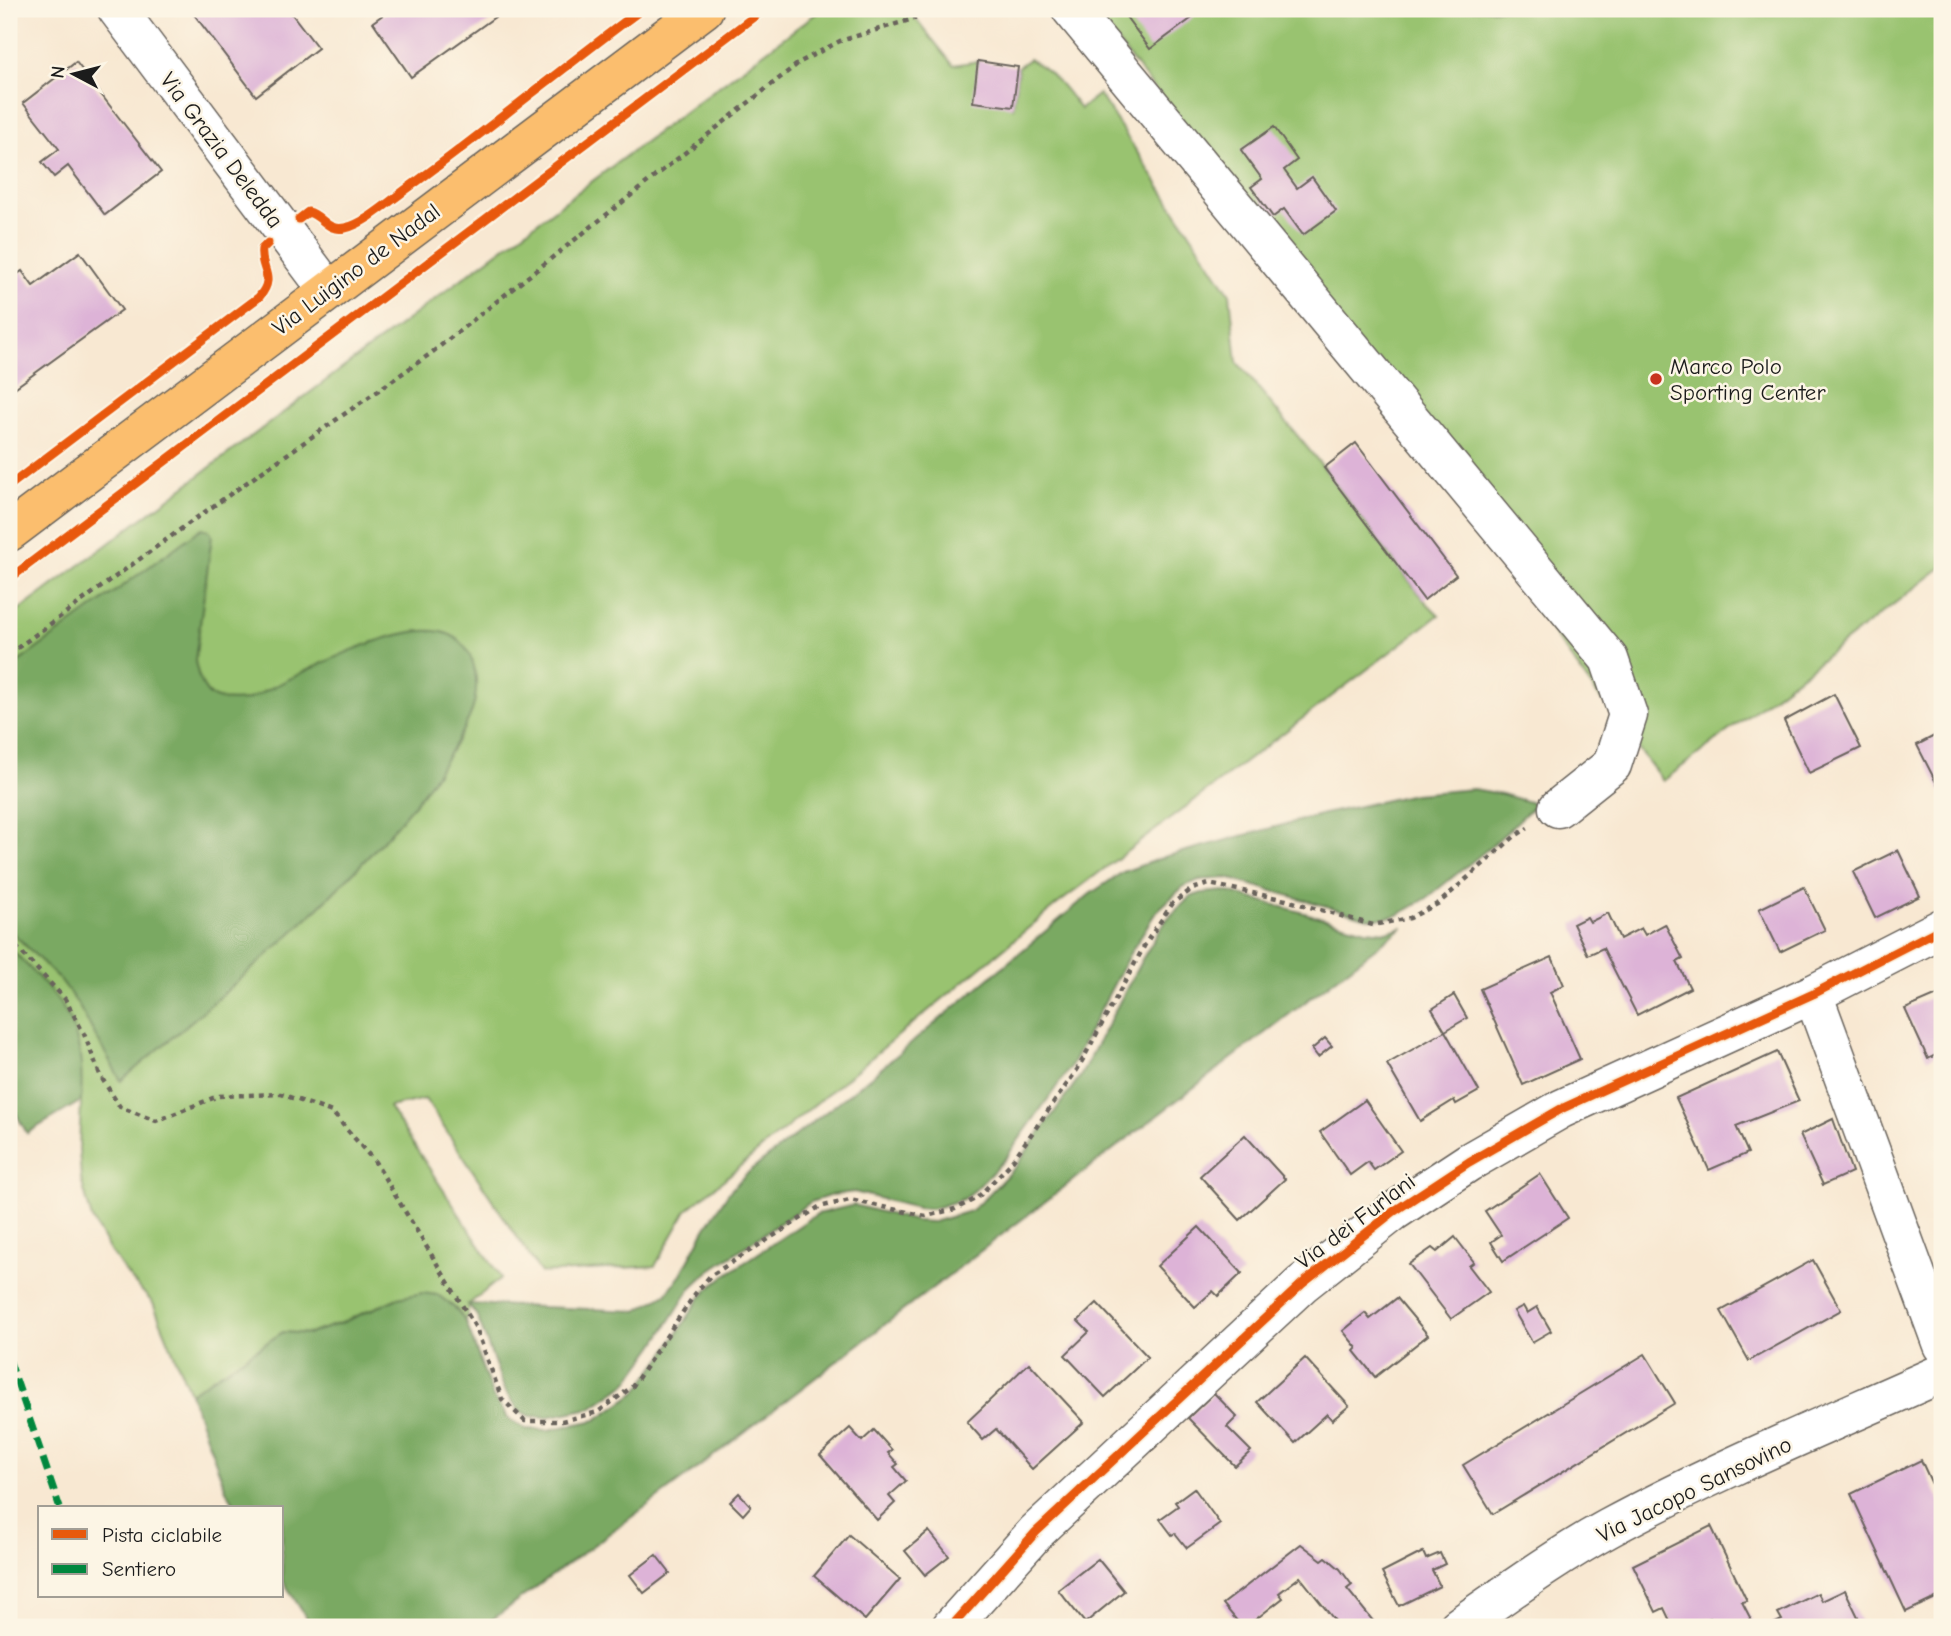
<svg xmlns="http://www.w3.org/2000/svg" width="1951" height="1636" viewBox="0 0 1951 1636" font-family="'Comic Neue',sans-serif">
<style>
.green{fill:#99c370;stroke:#5a7046;stroke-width:2}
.forest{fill:#7aa962;stroke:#4b623f;stroke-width:2}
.building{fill:#ddb3d7}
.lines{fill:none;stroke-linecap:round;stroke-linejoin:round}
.minor-casing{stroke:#69635c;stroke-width:41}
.major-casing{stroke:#69635c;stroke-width:41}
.path{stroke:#69635c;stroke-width:4.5;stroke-dasharray:5 5;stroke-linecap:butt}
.minor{stroke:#fff;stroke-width:38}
.major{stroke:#fbbe6e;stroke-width:38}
.quiet{stroke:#00873e;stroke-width:7;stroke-dasharray:14 7;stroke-linecap:butt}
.cycleway-casing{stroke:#fcf5e5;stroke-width:13}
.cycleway{stroke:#e8590c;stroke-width:9}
.poi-dot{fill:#c8321e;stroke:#fcf5e5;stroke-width:2.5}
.labels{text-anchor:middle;stroke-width:5;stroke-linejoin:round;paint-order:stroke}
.street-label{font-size:23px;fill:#1c1c1c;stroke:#fcf5e5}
.poi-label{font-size:23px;fill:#1c1c1c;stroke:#fcf5e5;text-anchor:start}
</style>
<rect width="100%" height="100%" fill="#fcf5e5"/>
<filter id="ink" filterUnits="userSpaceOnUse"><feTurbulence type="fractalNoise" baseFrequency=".0143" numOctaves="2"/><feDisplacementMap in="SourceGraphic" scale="14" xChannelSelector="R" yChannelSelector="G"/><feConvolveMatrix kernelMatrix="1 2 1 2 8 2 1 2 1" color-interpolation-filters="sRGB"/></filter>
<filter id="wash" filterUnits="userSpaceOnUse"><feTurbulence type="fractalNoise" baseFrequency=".00686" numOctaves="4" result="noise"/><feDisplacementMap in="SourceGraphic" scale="28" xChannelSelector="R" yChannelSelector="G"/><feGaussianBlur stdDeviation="1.57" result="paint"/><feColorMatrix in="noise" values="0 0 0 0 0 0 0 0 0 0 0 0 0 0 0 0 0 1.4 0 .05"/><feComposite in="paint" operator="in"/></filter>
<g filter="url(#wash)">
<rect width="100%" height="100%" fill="#f8e8d2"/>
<g class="green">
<path d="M822,9h86l45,56 25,-4 35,46 5,-40 11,-8c23,12 36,30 51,50l19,-15 131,200 7,68 87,106 100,132 15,15 -384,291 -368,304 -32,56 -114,7 -116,-174 -36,8 112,171 -32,26 -3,18 -11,-14 -57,-10 -57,25 -32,11 -26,-2 -93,61 -37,-90 -23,-25 -20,-27 -18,-32 -11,-40 -2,-30 2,-48 -54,32 -18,-32v-483z"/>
<polygon points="1091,9 1942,9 1942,567 1663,781 1596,693 1235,190"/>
</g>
<g class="forest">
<path d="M202,528l7,2 3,6 -17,125c7,35 16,43 52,39 46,-22 138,-74 188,-69 36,3 46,42 39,73 -5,23 -47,85 -63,104 -85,103 -189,187 -290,273l-44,-78 -17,-23 -51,-51v-260z"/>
<polygon points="1473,789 1502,794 1536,804 1494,844 1427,898 1398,915 1384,918 1368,918 1227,878 1200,880 1184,886 1156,912 1129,955 1070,1068 1005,1159 975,1190 963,1199 932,1209 917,1208 854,1192 832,1195 811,1202 709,1271 690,1289 654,1346 627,1383 591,1408 547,1417 530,1416 518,1410 505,1391 477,1316 468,1304 637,1311 666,1294 680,1276 705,1229 729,1192 745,1175 872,1076 1090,894 1123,872 1167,856 1324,814 1414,794"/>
<polygon points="1225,891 1366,930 1386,932 1403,927 686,1477 482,1627 312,1627 282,1579 282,1508 237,1508 226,1490 190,1393 283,1332 309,1334 341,1323 398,1298 422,1293 438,1295 455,1308 466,1322 493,1397 510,1420 526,1429 548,1430 596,1420 636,1392 665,1353 700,1298 717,1281 817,1214 854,1205 916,1221 933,1222 970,1211 984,1199 1015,1167 1081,1075 1141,961 1166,920 1190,897 1202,893"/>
<path d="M9,947c52,53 77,74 72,154l-54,32 -18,-32z"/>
</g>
<g id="blocks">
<g class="building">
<polygon points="190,9 288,9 318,48 256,96"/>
<polygon points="391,9 506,9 411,77 373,22"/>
<polygon points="1125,9 1197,9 1192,18 1150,49 1124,14"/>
<polygon points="978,61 1018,67 1013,107 973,102"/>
<polygon points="76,62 161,172 105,215 68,166 54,177 42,162 59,149 23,103"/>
<polygon points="1274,127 1297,160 1284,170 1297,188 1312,177 1336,211 1303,235 1284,209 1273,217 1251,187 1262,179 1241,150"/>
<polygon points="80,252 122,310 9,392 9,309 15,304 9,295 9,280 22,271 33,286"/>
<polygon points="1356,443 1456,575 1424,600 1324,468"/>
<polygon points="1834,694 1861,748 1809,773 1784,721"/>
<polygon points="1942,732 1942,794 1917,745"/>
<polygon points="1898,850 1920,896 1875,918 1853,872"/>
<polygon points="1804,887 1825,930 1780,952 1759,909"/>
<polygon points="1608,913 1620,939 1641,928 1645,935 1665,924 1683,959 1677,962 1690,988 1637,1015 1603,948 1588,955 1573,924 1587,917 1590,922"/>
<polygon points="1552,957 1564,985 1550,992 1580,1059 1523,1085 1480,989"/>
<polygon points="1942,993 1942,1052 1928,1059 1905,1009"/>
<polygon points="1454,995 1467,1018 1445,1031 1432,1009"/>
<polygon points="1445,1031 1479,1091 1456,1104 1454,1100 1420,1121 1387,1064"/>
<polygon points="1325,1038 1332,1046 1318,1057 1312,1049"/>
<polygon points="1777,1052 1799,1101 1736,1126 1748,1153 1709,1170 1676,1098"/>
<polygon points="1365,1100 1401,1151 1374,1170 1368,1162 1350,1175 1320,1132"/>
<polygon points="1833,1119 1852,1172 1823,1185 1800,1135"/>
<polygon points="1245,1135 1285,1179 1240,1220 1200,1176"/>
<polygon points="1540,1174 1568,1218 1503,1261 1491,1242 1501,1235 1485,1211"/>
<polygon points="1199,1227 1242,1273 1218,1296 1213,1291 1195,1307 1157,1266"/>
<polygon points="1455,1237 1474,1262 1469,1266 1489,1292 1451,1319 1409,1264 1432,1248 1437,1252"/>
<polygon points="1813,1260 1841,1310 1749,1361 1721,1311"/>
<polygon points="1397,1298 1428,1335 1375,1377 1354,1351 1357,1348 1343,1331 1365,1313 1370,1319"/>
<polygon points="1097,1303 1148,1357 1105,1397 1065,1355 1089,1332 1078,1321"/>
<polygon points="1523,1306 1527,1313 1537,1307 1551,1331 1532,1342 1514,1311"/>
<polygon points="1645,1354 1675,1403 1493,1514 1463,1465"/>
<polygon points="1305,1358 1349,1406 1332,1420 1327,1414 1295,1443 1257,1402"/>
<polygon points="1029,1363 1084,1422 1032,1469 996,1429 983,1440 967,1422"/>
<polygon points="1214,1393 1237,1417 1227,1427 1251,1451 1235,1466 1188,1418"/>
<polygon points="850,1428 862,1441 874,1430 892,1450 888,1453 898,1464 894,1467 906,1481 889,1496 895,1503 877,1520 820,1455"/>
<polygon points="1921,1460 1942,1506 1942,1595 1906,1612 1851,1494"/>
<polygon points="1194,1488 1220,1524 1187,1548 1175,1533 1172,1535 1160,1519 1178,1506 1175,1502"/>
<polygon points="739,1493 751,1506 743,1515 730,1502"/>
<polygon points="1711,1526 1747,1601 1742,1602 1755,1627 1714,1627 1710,1618 1691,1627 1673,1627 1664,1608 1656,1612 1633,1565"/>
<polygon points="929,1531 949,1556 925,1575 905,1551"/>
<polygon points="849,1535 900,1579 865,1620 814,1576"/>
<polygon points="1301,1544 1322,1560 1326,1557 1340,1569 1352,1585 1347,1589 1378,1627 1340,1627 1300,1577 1279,1593 1283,1598 1246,1627 1242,1627 1223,1604"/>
<polygon points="1423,1552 1426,1559 1440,1553 1445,1564 1432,1570 1440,1586 1399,1606 1382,1573"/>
<polygon points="656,1555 670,1573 644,1593 630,1575"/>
<polygon points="1098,1559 1124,1591 1085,1623 1058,1590"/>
<polygon points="1845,1590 1863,1627 1767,1627 1782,1620 1778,1613 1818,1593 1822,1601"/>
</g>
</g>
</g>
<g filter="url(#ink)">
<use href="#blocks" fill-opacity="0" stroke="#69635c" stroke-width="2"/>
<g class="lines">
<defs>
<g id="minor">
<polyline points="117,9 328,290"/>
<polyline points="1071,9 1609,659 1628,715 1612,765 1558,808"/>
<polyline points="1813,994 1942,1345"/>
<polyline points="951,1627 1036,1532 1302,1284 1393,1212 1469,1162 1561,1109 1813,994 1942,928"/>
<path d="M1458,1627c49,-34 98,-70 151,-99 107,-58 222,-105 333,-155"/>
</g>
<polyline id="major" points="9,532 704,9"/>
</defs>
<use href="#minor" class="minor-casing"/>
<use href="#major" class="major-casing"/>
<g class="path">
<polyline points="9,654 199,516 430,354 800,62 840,41 916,18"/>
<polyline points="9,939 65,999 84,1034 101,1077 120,1107 156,1121 218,1096 281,1094 332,1112 375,1162 476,1328 502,1399 525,1421 562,1421 598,1412 632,1387 695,1294 710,1276 819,1207 850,1200 926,1216 955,1209 977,1198 1010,1164 1077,1070 1147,941 1173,903 1192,889 1209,884 1286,900 1373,925 1410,918 1439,903 1515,836 1528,828"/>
</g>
<use href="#minor" class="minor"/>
<use href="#major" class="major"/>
<polyline class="quiet" points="9,1359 60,1508"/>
<defs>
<g id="cycleway">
<path d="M299,219l9,-7c14,3 19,20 37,16 20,-4 46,-28 63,-40 80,-58 155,-121 234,-179"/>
<path d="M9,486l250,-189c18,-21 0,-28 3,-48l6,-6"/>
<polyline points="9,579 764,9"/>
<polyline points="951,1627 1036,1532 1302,1284 1393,1212 1469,1162 1561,1109 1813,994 1942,928"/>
</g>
</defs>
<use href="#cycleway" class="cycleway-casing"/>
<use href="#cycleway" class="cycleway"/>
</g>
</g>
<circle class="poi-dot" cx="1656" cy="379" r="7"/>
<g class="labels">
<g class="street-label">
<text transform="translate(222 150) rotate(53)" y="8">Via Grazia Deledda</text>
<text transform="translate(356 269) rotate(-37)" y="8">Via Luigino de Nadal</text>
<text transform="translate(1355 1221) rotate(-37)" y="8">Via dei Furlani</text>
<text transform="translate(1694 1489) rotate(-26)" y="8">Via Jacopo Sansovino</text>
</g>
<g class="poi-label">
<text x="1670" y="374">Marco Polo<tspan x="1670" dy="26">Sporting Center</tspan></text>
</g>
</g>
<rect width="1951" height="1636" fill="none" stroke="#fcf5e5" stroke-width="35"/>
<rect x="38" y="1506" width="245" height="91" fill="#fcf5e5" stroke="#a29e95" stroke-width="2"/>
<rect x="52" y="1529" width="35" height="10" fill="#e8590c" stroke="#a29e95" stroke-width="2"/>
<text x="102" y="1542" font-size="21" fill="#1c1c1c">Pista ciclabile</text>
<rect x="52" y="1564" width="35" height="10" fill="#00873e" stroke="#a29e95" stroke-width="2"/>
<text x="102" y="1576" font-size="21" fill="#1c1c1c">Sentiero</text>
<g transform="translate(74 74) rotate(277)" stroke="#fcf5e5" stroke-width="5" paint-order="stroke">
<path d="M0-5L12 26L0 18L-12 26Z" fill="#1c1c1c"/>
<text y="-10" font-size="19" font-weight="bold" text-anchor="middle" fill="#1c1c1c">N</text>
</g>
</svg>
